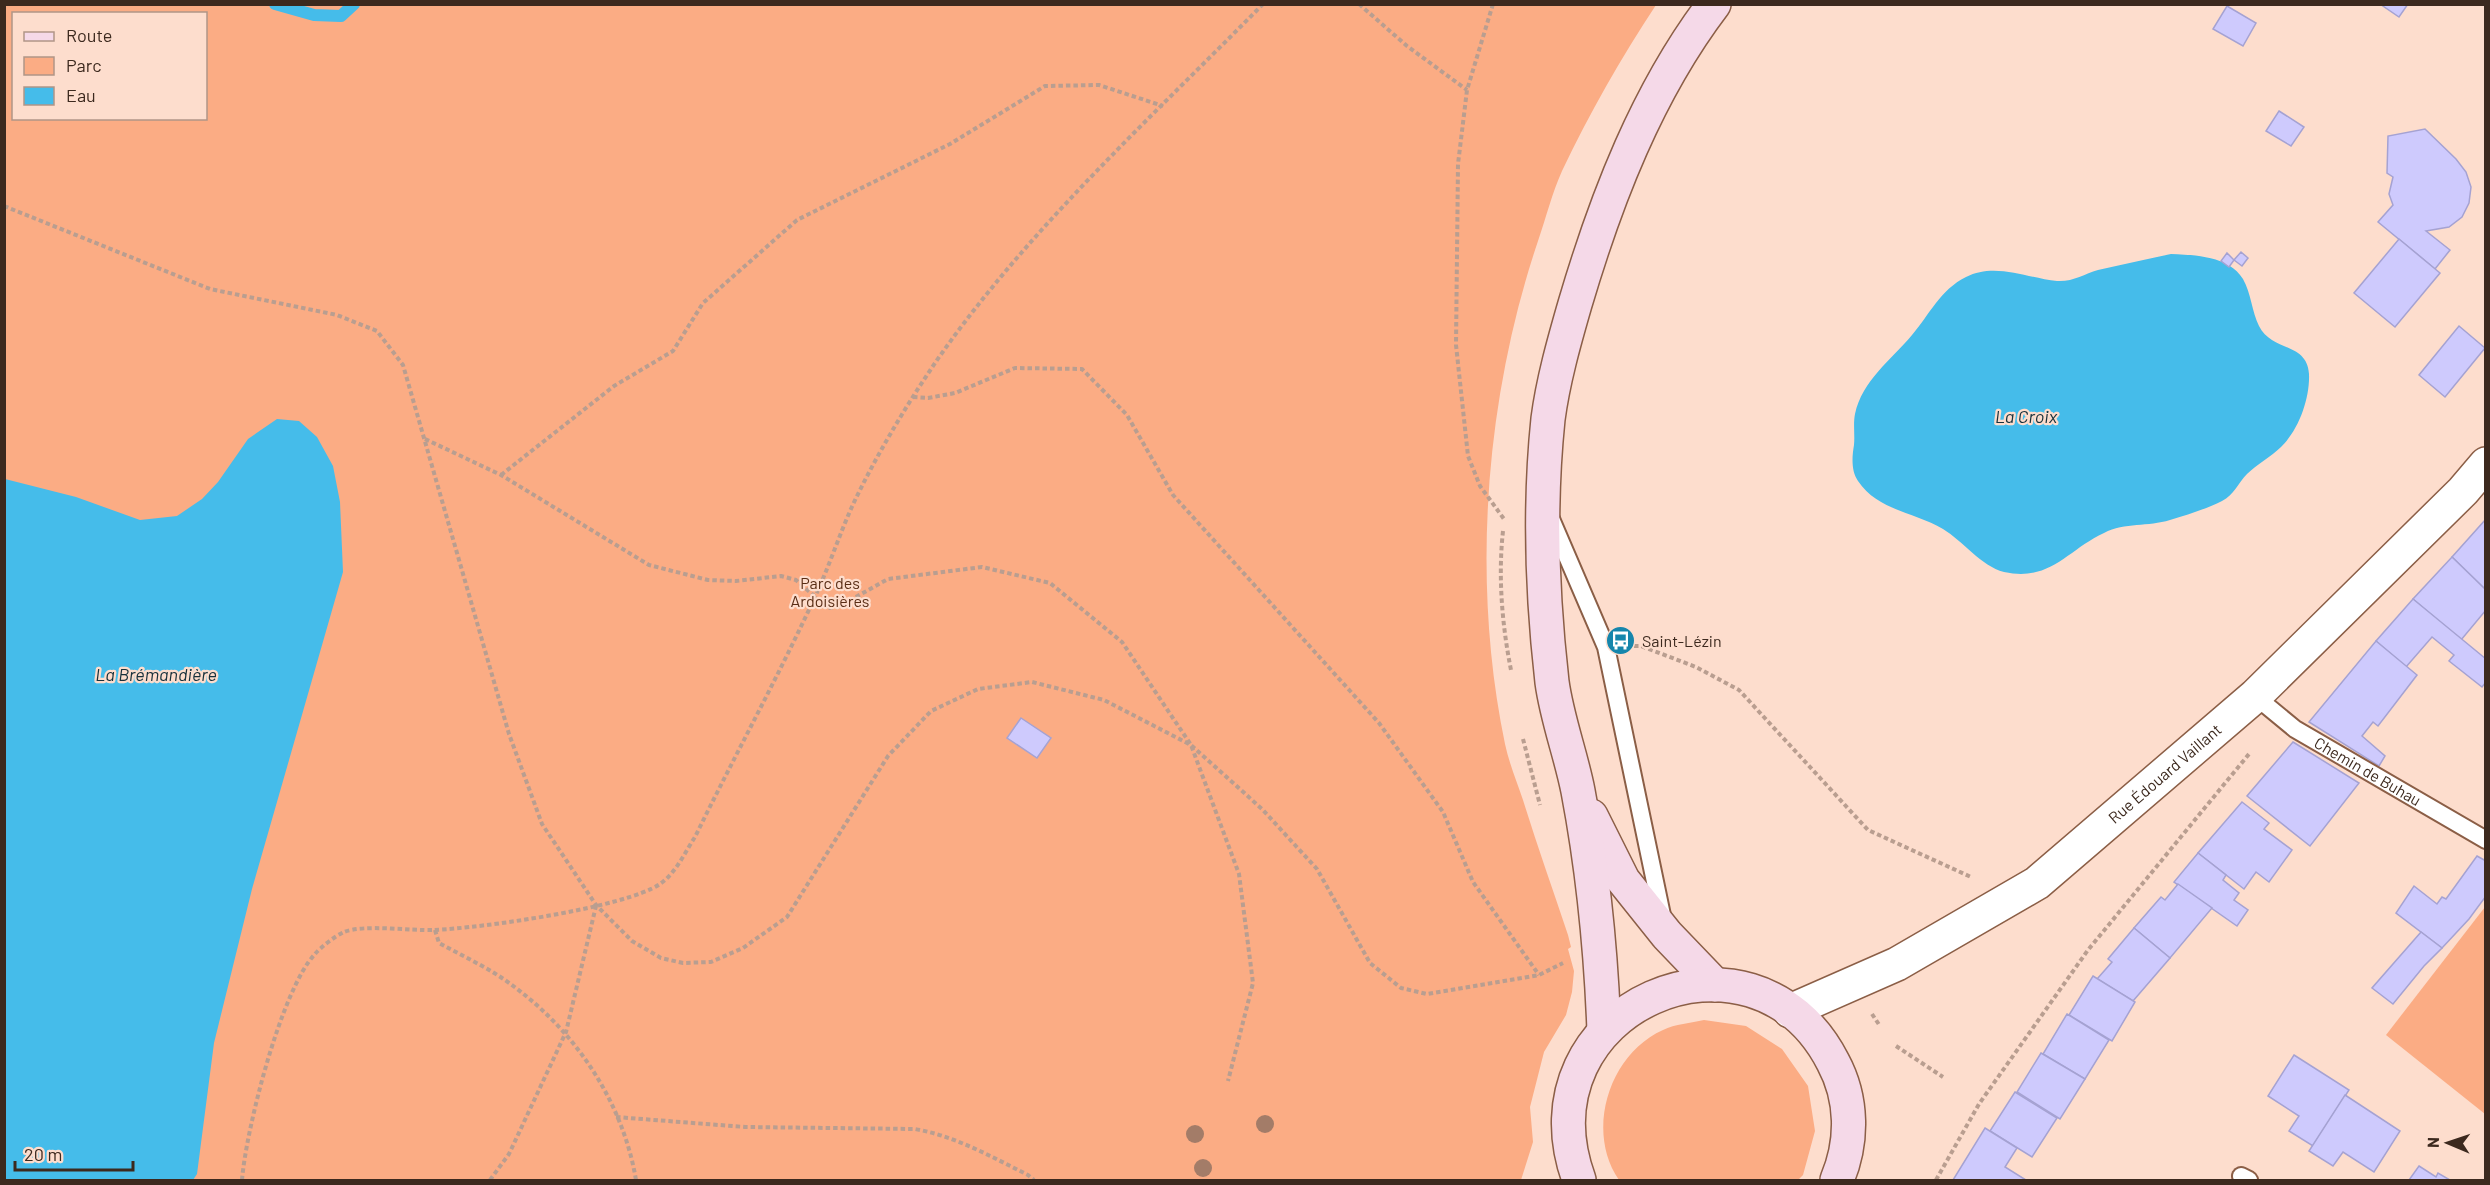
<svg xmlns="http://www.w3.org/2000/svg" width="2490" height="1185" viewBox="0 0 2490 1185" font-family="Barlow,sans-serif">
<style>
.green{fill:#fbac84;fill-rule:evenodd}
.water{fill:#45bcea}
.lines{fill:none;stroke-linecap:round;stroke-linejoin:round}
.stream{stroke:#45bcea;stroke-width:12}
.building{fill:#cecafd;stroke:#a5a2d2;stroke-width:1.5}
.service-casing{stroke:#8b5e46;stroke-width:20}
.minor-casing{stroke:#8b5e46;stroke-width:36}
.secondary-casing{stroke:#8b5e46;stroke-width:36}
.path{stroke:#b99e90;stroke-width:4;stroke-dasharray:4.5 3;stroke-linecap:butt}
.service{stroke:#fff;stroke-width:16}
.minor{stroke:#fff;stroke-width:33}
.secondary{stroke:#f5d9e8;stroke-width:33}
.tree{fill:#a37c68}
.labels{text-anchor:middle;stroke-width:4.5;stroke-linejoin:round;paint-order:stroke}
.park-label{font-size:16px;fill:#592d15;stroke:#fdddcd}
.poi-label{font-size:16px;fill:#3c291e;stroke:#fdddcd;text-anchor:start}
.street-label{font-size:16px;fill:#3c291e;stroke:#fdddcd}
.water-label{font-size:18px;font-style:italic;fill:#17303b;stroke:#fdddcd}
</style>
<rect width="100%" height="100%" fill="#fdddcd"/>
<g class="green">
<path d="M5,5h1651c-35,53 -67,109 -94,166 -10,22 -16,47 -24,70 -53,157 -67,340 -33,503 4,19 12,38 18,56 14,45 30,90 45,135l3,12 -3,2 6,22 -2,21 -6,23 -22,37 -14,55 3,35 -12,38h-1516zM14,14h192v104h-192z"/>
<polygon points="2485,907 2485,1114 2386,1035"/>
<path d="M1704,1020l42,6 36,23 26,37 7,45 -12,44 -5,5h-179c-34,-49 -10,-126 44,-150 12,-6 28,-7 41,-10z"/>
</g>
<g class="water">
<path d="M2171,254c24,1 58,2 72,25 8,14 9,33 16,47 13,26 48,16 50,48 1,24 -10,56 -28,73 -10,10 -24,17 -34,27 -9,9 -13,21 -25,27 -16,8 -35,14 -52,19 -22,7 -45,2 -66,13 -37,17 -53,49 -100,39 -23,-6 -41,-31 -61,-43 -28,-17 -65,-18 -85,-48 -7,-10 -6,-24 -4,-36 1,-10 -1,-21 1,-31 7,-33 36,-54 57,-79 18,-21 28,-45 54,-58 29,-15 61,1 91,4 16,1 27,-7 41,-11 24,-5 48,-11 73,-16z"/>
<polygon points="277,419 299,421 317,437 333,466 340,502 343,572 252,889 214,1043 197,1174 193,1180 5,1180 5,479 76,497 140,520 177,516 202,499 218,482 248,439"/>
</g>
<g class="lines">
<polyline class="stream" points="275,4 314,15 341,16 354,4"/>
</g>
<g class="building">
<polygon points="2380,4 2408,4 2399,17"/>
<polygon points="2227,6 2256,23 2243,46 2213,29"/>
<polygon points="2279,111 2304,127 2291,146 2266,131"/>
<polygon points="2425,129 2456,159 2466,172 2471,187 2469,203 2462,217 2449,227 2426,231 2450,250 2435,269 2378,222 2393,205 2389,194 2393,177 2387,173 2388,136"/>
<polygon points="2399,239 2440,273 2395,327 2354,293"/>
<polygon points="2241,252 2248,258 2242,266 2234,260"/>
<polygon points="2227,253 2234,260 2229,267 2221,261"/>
<polygon points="2459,326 2485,348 2445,397 2419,375"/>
<polygon points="2486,519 2486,590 2452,557"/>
<polygon points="2452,557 2486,590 2486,610 2461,640 2413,599"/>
<polygon points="2413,599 2486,659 2486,682 2482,687 2449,661 2454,655 2432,637 2406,667 2376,641"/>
<polygon points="2376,641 2417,675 2378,726 2373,722 2362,736 2385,756 2379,766 2309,722"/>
<polygon points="1021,718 1051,738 1037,758 1007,738"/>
<polygon points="2293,742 2359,783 2310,846 2247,796"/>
<polygon points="2242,802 2269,823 2264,829 2292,850 2269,882 2256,872 2244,889 2198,853"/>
<polygon points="2198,853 2226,875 2223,880 2239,893 2234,900 2248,910 2237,926 2174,882"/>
<polygon points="2477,856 2486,861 2486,896 2469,919 2442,948 2396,913 2414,886 2437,904 2442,897 2446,899"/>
<polygon points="2178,884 2212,908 2170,958 2134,928 2161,897 2165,900"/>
<polygon points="2134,928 2170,958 2133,1001 2097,979 2112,962 2108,959"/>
<polygon points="2421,932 2442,948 2424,966 2393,1004 2372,988"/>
<polygon points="2093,976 2135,1002 2112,1041 2069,1015"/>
<polygon points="2067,1014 2109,1040 2085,1079 2043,1054"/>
<polygon points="2041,1053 2085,1079 2060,1119 2017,1092"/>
<polygon points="2294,1055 2349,1090 2313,1146 2289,1131 2299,1116 2268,1096"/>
<polygon points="2015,1092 2057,1118 2032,1157 1990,1131"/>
<polygon points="2345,1095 2400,1131 2374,1172 2343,1152 2333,1166 2309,1151"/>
<polygon points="1985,1128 2017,1148 2005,1167 2026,1180 1953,1180"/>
<polygon points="2419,1166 2436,1177 2438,1173 2450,1180 2409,1180"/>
</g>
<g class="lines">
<defs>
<g id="service">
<polyline points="1551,519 1606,647 1663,920"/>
<path id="s1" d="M2255,696l40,33 191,111"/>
<polyline points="2241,1176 2249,1180"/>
</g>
<g id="minor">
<path id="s2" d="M1790,1011l107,-47 140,-81 218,-187 208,-205 23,-27"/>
</g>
<g id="secondary">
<polyline points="1591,816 1623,880 1667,935 1715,985"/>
<path d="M1604,1031c-3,-80 -11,-161 -26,-240 -7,-36 -21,-72 -26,-109 -10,-87 -13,-176 -4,-263 5,-38 16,-77 27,-115 31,-105 72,-212 139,-300"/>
<path d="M1579,1180c-63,-173 174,-274 254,-118 20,37 20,80 4,118"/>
</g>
</defs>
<use href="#service" class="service-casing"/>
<use href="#minor" class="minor-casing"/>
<use href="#secondary" class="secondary-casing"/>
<g class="path">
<polyline points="1359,4 1407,46 1467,90"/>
<polyline points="1493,4 1467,90 1458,164 1456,345 1468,456 1480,486 1504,519"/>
<polyline points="4,206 210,289 337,315 377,331 403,365 509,734 542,824 596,905 632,941 661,958 683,963 711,962 743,948 787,917 888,756 931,711 978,689 1032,682 1104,700 1191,745 1262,809 1317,869 1370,963 1401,988 1427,994 1539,975 1563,963"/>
<polyline points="913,397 928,398 955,393 1015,368 1082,369 1127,415 1173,495 1379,723 1443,812 1473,882 1539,975"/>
<polyline points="425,439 501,475 649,565 708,580 736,581 781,576 796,580 828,608 838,607 888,579 982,567 1050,583 1122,642 1191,745 1239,874 1253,983 1228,1081"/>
<polyline points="501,475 614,386 673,351 703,303 797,220 950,144 1045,86 1099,85 1163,106"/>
<path d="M1503,531c-5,45 -1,94 8,139"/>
<polyline points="1634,646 1641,646 1696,667 1739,690 1868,830 1971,877"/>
<polyline points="1523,739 1540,805"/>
<path d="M435,930l4,13c20,11 41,21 60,33 71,47 123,121 137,204"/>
<polyline points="1872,1014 1880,1026"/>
<polyline points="1896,1046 1943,1077"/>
<path d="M616,1117l129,10 170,2c40,7 77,28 113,46l6,5"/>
<path d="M242,1180c4,-50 39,-190 73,-226 6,-7 20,-18 29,-22 19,-8 68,-1 90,-2 47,-2 190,-22 226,-46 16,-11 25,-32 35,-47 39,-80 82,-158 119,-238 17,-36 28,-74 46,-109 22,-44 48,-87 75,-127 92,-133 215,-244 328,-359"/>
<polyline points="490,1180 509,1154 566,1032 596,906"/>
<polyline points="1936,1180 1979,1104 2088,950 2249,754"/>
</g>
<use href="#service" class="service"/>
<use href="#minor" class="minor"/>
<use href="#secondary" class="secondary"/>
</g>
<g class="tree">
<circle cx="1265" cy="1124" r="9"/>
<circle cx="1195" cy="1134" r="9"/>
<circle cx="1203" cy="1168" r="9"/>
</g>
<defs>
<symbol id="bus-disc" viewBox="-11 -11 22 22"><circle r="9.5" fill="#1686ac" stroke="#fdddcd"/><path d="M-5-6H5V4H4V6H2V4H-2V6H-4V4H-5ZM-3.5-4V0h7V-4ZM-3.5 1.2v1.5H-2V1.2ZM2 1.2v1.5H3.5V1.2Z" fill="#fff"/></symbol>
</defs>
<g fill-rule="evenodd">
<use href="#bus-disc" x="1604" y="624" width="33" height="33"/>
</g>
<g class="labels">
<g class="park-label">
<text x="830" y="589">Parc des<tspan x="830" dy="18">Ardoisières</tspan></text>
</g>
<g class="poi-label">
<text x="1642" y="647">Saint-Lézin</text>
</g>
<g class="street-label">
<text dy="6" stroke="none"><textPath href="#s1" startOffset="136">Chemin de Buhau</textPath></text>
<text dy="6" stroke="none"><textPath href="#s2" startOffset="447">Rue Édouard Vaillant</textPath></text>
</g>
<g class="water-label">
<text x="2026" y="423">La Croix</text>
<text x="156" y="681">La Brémandière</text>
</g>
</g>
<rect width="2490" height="1185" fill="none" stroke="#3c291e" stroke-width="12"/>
<rect x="12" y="12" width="195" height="108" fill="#fdddcd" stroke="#b09587" stroke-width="1.5"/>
<rect x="24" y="32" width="30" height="9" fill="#f5d9e8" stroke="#b09587" stroke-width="1.5"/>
<text x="66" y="42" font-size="18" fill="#3c291e">Route</text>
<rect x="24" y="57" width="30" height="18" fill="#fbac84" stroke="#b09587" stroke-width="1.5"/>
<text x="66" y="72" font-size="18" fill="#3c291e">Parc</text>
<rect x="24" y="87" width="30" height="18" fill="#45bcea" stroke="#b09587" stroke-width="1.5"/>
<text x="66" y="102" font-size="18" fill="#3c291e">Eau</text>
<g transform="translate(2448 1143) rotate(272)" stroke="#fdddcd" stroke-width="4.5" paint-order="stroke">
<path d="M0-4.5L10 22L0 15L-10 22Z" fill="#3c291e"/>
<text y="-9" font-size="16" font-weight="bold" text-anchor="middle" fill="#3c291e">N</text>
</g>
<path d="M15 1161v9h118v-9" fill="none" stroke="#3c291e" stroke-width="3"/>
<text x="24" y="1161" font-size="18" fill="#3c291e" stroke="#fdddcd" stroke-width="4.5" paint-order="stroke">20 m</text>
</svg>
